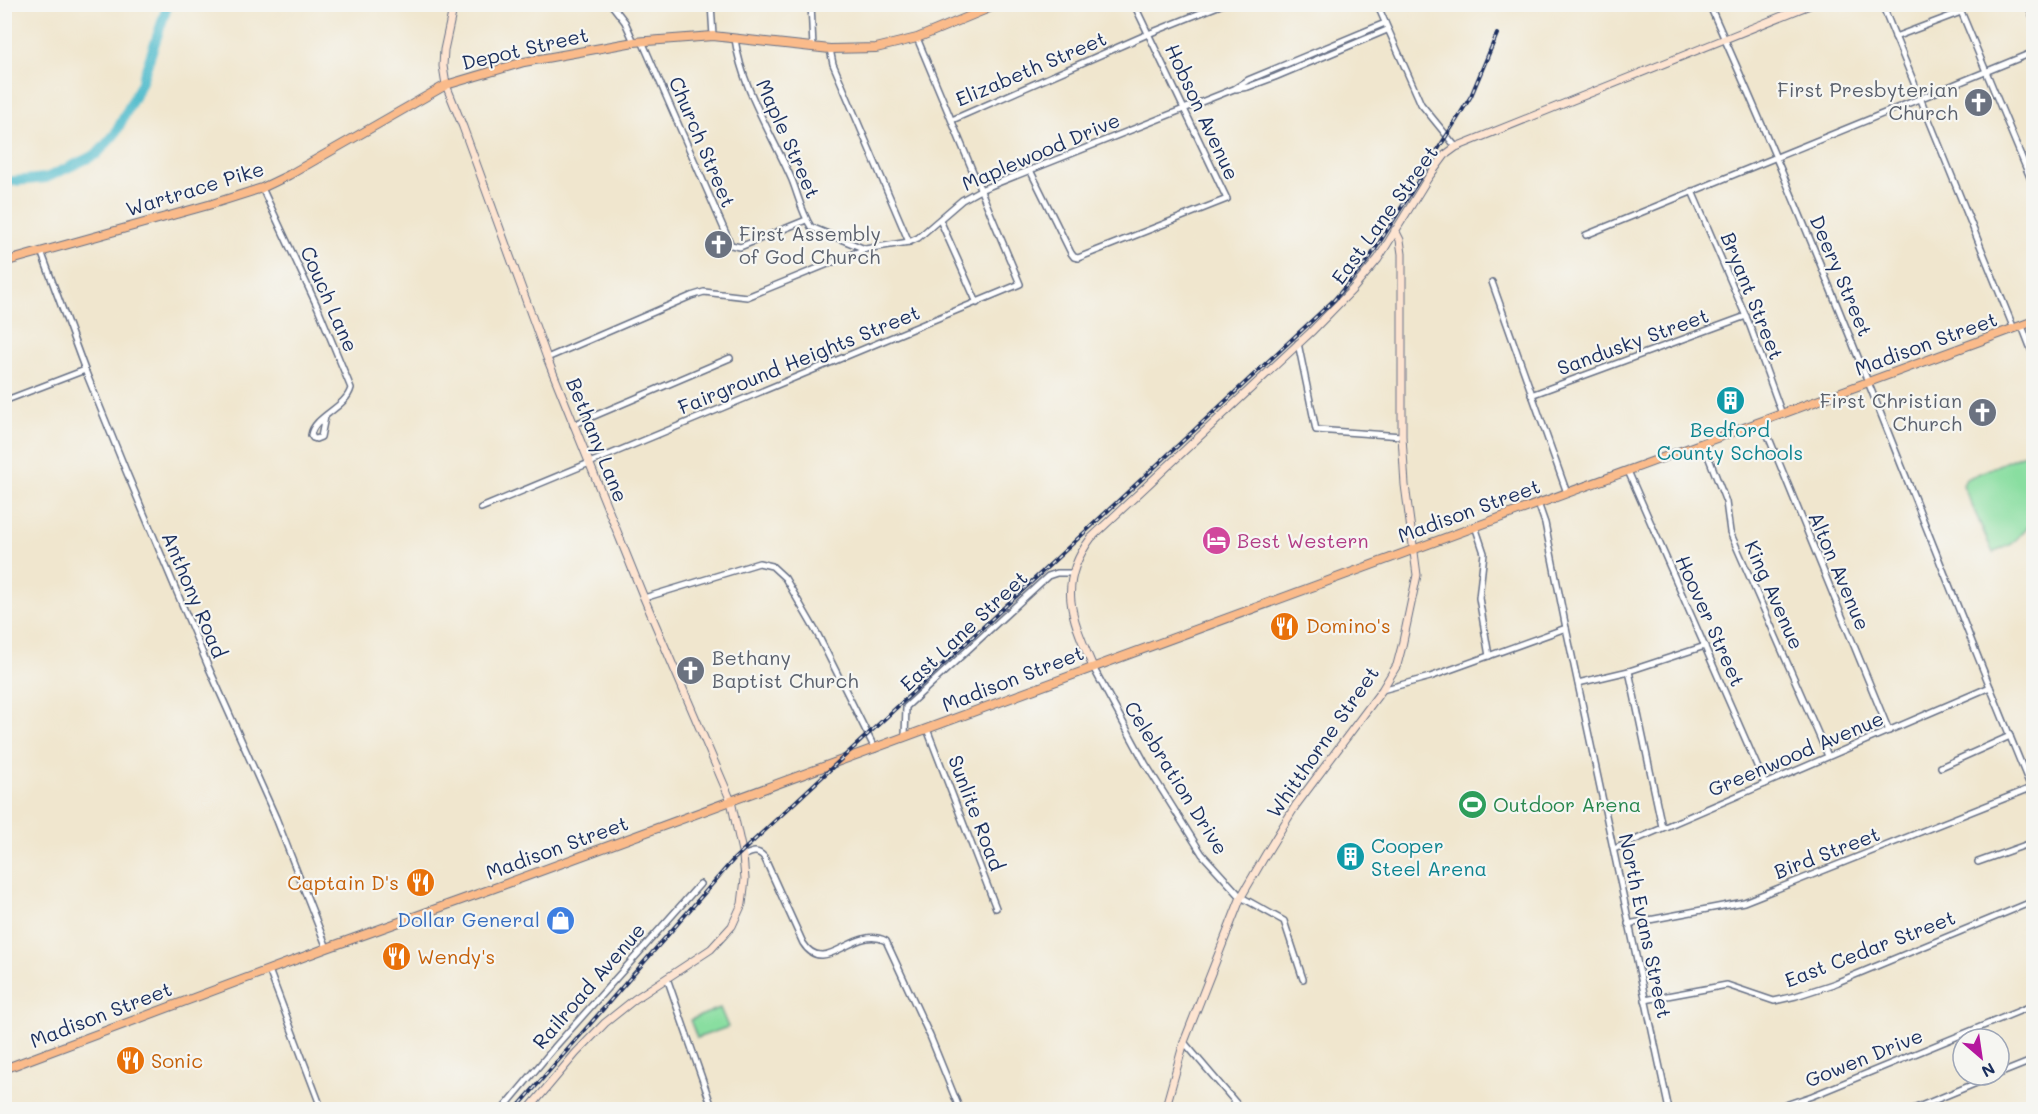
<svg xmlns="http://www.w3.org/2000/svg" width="2038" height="1114" viewBox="0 0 2038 1114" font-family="Mali,sans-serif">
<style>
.green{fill:#89dea0;stroke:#52867f;stroke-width:1.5}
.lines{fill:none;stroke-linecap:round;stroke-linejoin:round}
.river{stroke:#51bccc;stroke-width:10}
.street-casing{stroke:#666f85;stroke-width:8}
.secondary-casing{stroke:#666f85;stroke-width:9}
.primary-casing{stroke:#666f85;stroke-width:10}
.street{stroke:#fff;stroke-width:5}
.secondary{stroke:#fde4d1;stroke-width:7}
.primary{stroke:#fabb8b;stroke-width:8}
.rail-casing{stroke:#1b2f5e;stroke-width:4}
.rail{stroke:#f6f6f2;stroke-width:1.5;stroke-dasharray:4.5;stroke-linecap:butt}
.labels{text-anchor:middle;stroke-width:4.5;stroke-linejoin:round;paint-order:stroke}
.street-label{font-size:20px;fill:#1b2f5e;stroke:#f6f6f2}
.worship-label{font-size:20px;fill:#5b616d;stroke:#f6f6f2;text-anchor:end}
.culture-label{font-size:20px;fill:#0d838f;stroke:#f6f6f2}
.hotel-label{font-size:20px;fill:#b23c85;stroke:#f6f6f2;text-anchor:start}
.food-label{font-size:20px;fill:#c56008;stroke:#f6f6f2;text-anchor:start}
.leisure-label{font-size:20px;fill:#27864d;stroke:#f6f6f2;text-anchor:start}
.shop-label{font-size:20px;fill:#366cbe;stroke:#f6f6f2;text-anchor:end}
</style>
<rect width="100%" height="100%" fill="#f6f6f2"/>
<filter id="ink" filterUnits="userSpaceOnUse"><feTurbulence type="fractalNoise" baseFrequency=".0167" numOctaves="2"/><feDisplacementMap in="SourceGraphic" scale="12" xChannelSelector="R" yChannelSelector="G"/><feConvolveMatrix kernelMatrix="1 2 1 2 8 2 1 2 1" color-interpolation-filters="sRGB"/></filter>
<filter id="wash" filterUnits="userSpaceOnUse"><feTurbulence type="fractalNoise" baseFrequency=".008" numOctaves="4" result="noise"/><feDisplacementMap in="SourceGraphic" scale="24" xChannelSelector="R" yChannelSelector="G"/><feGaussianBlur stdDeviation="1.35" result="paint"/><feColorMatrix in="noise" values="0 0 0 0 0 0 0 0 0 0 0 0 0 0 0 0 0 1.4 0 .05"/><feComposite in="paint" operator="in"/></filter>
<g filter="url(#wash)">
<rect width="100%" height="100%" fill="#f0e6ce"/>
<g class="green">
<polygon points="2033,450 2033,521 2012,544 1993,553 1963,485 1966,479"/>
<polygon points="720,1008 728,1027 697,1038 690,1020"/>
</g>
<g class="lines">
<polyline class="river" points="4,182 46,178 97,154 115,134 141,84 168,4"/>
</g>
</g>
<g filter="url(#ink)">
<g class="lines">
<defs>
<g id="street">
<polyline points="611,4 625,22 634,42"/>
<polyline points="711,4 713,36"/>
<polyline points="811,4 813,47"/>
<polyline points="1377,4 1421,104 1456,147"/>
<path d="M1709,4c117,260 216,527 325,791"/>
<polyline points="1882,4 2014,329"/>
<polyline points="1958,4 2034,187"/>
<polyline points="1895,37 1961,12"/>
<path d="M735,39c7,50 37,95 57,141 6,15 10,33 19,47l54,22"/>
<polyline points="642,41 731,245 740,247 806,220"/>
<polyline points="830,49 833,64 909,242"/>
<polyline points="1236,89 1248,87 1275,77 1387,30"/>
<polyline points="952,120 1148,34 1223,4"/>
<polyline points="1030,170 1071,253 1074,257 1078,258 1227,199 1134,4"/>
<path d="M262,188l56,120 33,80c-5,20 -37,28 -40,47l2,3 3,1 5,-2 4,-20"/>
<polyline points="1692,191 1750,326 1782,414"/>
<polyline points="940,220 977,303"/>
<polyline points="1586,235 2034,52"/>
<polyline points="41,251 85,370 126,471 208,666 276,818 327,948"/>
<polyline points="1492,282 1567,493"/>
<polyline points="2022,326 2034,357"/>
<polyline points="1298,343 1316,430 1402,436"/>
<polyline points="547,358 691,296 704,292 747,297 865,249 909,242 918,238 962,200 980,190 1234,89 1248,80 1385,23"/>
<polyline points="1531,395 1746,316"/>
<polyline points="4,401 85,370"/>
<polyline points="1762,421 1889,731"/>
<polyline points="573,425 730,358"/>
<polyline points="1703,443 1726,502 1730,532 1828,756"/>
<polyline points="1628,471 1765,784"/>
<polyline points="1538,503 1545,523 1566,628 1669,1110"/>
<polyline points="481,508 1020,284 917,38"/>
<polyline points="1475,526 1484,553 1479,598 1489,656"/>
<polyline points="644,598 759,563 772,566 785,578 818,635 875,749"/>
<polyline points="1093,667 1145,763 1202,854 1241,897 1284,921 1303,979"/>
<polyline points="1629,671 1662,827"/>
<polyline points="1578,683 1629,671 1705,646"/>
<polyline points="1382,690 1430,677 1566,628"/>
<polyline points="927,729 996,908"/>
<polyline points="905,736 906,707 1048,576 1057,573 1072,573"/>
<polyline points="1941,767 2010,736"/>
<polyline points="1614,849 1990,687"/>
<path d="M743,856c9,-4 14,-7 21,1l39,86c22,35 51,-19 83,-2l44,95 30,74"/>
<polyline points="1978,862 2034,842"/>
<polyline points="1628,924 1744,902 2031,788"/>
<polyline points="269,970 322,1110"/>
<polyline points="667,978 713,1110"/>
<polyline points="1645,1000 1727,985 1774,1001 1796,996 1833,984 2034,901"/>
<polyline points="1184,1042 1242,1110"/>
<polyline points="1999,1074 2034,1060"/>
<polyline points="502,1110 554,1048 700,884"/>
<polyline points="1771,1110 1812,1096 2034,1005"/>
<polyline points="1911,1110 1996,1075"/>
</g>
<g id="secondary">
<polyline points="454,4 444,50 443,66 446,85 463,127 547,358 644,598 731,801 743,856 745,879 742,904 732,926 711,949 635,999 605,1023 576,1053 528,1110"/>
<path d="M1093,667c-21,-49 -37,-82 -2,-129l220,-206 41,-42 26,-31 50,-81 17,-23 11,-8 356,-143"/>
<polyline points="1165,1110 1184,1042 1241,897 1266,854 1296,805 1382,690 1397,665 1402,646 1417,575 1405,485 1402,436 1402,254 1400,240 1395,230"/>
</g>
<g id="primary">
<polyline points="2029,4 2034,17"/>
<polyline points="4,262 212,204 262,188 289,175 446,85 524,62 634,42 713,36 830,49 876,48 917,38 999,4"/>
<polyline points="4,1069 327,948 500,886 2034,321"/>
</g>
</defs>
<use href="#street" class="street-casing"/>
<use href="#secondary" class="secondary-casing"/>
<use href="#primary" class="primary-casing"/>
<use href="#street" class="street"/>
<use href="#secondary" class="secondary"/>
<use href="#primary" class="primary"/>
<defs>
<polyline id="rail" points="515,1110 734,859 1334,300 1369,259 1457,119 1471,96 1497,34"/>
</defs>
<use href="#rail" class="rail-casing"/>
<use href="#rail" class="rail"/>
</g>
</g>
<defs>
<symbol id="church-disc" viewBox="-11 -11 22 22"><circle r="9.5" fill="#6b7280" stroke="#f6f6f2"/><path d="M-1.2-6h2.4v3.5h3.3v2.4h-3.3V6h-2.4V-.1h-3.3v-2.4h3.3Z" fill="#fff"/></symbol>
<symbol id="building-disc" viewBox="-11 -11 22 22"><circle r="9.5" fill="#0f9aa8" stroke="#f6f6f2"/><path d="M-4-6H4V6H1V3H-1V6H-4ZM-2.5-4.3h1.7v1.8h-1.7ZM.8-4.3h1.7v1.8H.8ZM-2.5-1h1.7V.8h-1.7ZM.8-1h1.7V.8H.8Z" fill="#fff"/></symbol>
<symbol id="hotel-disc" viewBox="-11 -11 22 22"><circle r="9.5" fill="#d1479c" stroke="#f6f6f2"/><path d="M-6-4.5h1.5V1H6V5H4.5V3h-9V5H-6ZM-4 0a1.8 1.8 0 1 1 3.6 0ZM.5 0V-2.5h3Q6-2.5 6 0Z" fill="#fff"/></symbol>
<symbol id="restaurant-disc" viewBox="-11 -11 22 22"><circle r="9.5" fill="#e8710a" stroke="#f6f6f2"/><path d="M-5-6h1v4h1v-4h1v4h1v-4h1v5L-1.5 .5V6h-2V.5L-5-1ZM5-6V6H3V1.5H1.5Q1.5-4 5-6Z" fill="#fff"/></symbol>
<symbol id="stadium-disc" viewBox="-11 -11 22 22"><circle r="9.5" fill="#2e9e5b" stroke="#f6f6f2"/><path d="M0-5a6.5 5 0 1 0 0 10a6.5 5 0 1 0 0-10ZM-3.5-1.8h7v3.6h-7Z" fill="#fff"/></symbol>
<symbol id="shop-disc" viewBox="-11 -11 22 22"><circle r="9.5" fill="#3f7fe0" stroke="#f6f6f2"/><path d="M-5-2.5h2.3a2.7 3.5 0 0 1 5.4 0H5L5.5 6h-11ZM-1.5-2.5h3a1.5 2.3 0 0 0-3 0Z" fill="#fff"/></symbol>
</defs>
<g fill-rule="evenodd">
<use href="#church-disc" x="1962" y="86" width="33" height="33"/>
<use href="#church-disc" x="702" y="228" width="33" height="33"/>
<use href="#building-disc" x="1714" y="384" width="33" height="33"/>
<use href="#church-disc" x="1966" y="396" width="33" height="33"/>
<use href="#hotel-disc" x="1200" y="524" width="33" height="33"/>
<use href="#restaurant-disc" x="1268" y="610" width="33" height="33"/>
<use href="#church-disc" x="674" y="654" width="33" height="33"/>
<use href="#stadium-disc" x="1456" y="788" width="33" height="33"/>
<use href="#building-disc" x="1334" y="840" width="33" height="33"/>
<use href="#restaurant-disc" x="404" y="866" width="33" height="33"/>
<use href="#shop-disc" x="544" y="904" width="33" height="33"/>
<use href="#restaurant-disc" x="380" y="940" width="33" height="33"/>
<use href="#restaurant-disc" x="114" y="1044" width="33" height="33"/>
</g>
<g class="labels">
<g class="street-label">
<text transform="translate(525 49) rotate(-13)" y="7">Depot Street</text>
<text transform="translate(1031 69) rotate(-23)" y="7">Elizabeth Street</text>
<text transform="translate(1202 112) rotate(65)" y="7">Hobson Avenue</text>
<text transform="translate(788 139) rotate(66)" y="7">Maple Street</text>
<text transform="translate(702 142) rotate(67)" y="7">Church Street</text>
<text transform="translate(1041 152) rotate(-23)" y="7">Maplewood Drive</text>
<text transform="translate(195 189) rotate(-17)" y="7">Wartrace Pike</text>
<text transform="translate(1385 215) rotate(-54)" y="7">East Lane Street</text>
<text transform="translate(1841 276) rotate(67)" y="7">Deery Street</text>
<text transform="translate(1752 296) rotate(68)" y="7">Bryant Street</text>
<text transform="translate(329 299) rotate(66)" y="7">Couch Lane</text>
<text transform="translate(1633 342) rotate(-20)" y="7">Sandusky Street</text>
<text transform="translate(1926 344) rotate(-20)" y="7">Madison Street</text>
<text transform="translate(799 360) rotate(-22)" y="7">Fairground Heights Street</text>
<text transform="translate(597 440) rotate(68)" y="7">Bethany Lane</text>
<text transform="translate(1469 511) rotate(-20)" y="7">Madison Street</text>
<text transform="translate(1839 571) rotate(67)" y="7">Alton Avenue</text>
<text transform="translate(194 595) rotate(67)" y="7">Anthony Road</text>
<text transform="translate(1774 595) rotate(66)" y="7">King Avenue</text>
<text transform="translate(1710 621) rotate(66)" y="7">Hoover Street</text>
<text transform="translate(964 631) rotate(-43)" y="7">East Lane Street</text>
<text transform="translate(1013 679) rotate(-21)" y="7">Madison Street</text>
<text transform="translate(1323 742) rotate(-55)" y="7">Whitthorne Street</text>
<text transform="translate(1796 754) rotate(-23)" y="7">Greenwood Avenue</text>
<text transform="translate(1176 778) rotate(58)" y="7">Celebration Drive</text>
<text transform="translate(976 813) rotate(69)" y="7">Sunlite Road</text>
<text transform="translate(557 848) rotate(-20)" y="7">Madison Street</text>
<text transform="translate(1827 853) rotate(-21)" y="7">Bird Street</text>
<text transform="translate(1645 926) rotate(78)" y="7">North Evans Street</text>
<text transform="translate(1870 949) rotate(-21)" y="7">East Cedar Street</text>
<text transform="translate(589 986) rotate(-49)" y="7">Railroad Avenue</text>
<text transform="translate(101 1015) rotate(-21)" y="7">Madison Street</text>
<text transform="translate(1864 1058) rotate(-22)" y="7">Gowen Drive</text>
</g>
<g class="worship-label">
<text x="1958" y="97">First Presbyterian<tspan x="1958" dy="23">Church</tspan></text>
<text x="739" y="241" text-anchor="start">First Assembly<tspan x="739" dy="23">of God Church</tspan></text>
<text x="1962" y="408">First Christian<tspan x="1962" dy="23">Church</tspan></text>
<text x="712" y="665" text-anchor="start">Bethany<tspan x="712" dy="23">Baptist Church</tspan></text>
</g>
<g class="culture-label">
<text x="1730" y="437">Bedford<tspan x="1730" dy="23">County Schools</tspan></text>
<text x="1371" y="853" text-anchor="start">Cooper<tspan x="1371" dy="23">Steel Arena</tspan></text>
</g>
<g class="hotel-label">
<text x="1237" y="548">Best Western</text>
</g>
<g class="food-label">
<text x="1306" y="633">Domino's</text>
<text x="399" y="890" text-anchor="end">Captain D's</text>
<text x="417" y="964">Wendy's</text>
<text x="151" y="1068">Sonic</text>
</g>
<g class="leisure-label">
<text x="1493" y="812">Outdoor Arena</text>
</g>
<g class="shop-label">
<text x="540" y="927">Dollar General</text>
</g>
</g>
<rect width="2038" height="1114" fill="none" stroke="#f6f6f2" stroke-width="24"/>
<g transform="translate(1981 1057) rotate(151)"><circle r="28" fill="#f6f6f2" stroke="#9ea6b7" stroke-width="1.5"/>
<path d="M0-4.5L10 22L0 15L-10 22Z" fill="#b5179e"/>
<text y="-9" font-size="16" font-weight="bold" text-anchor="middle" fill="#1b2f5e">N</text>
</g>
</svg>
